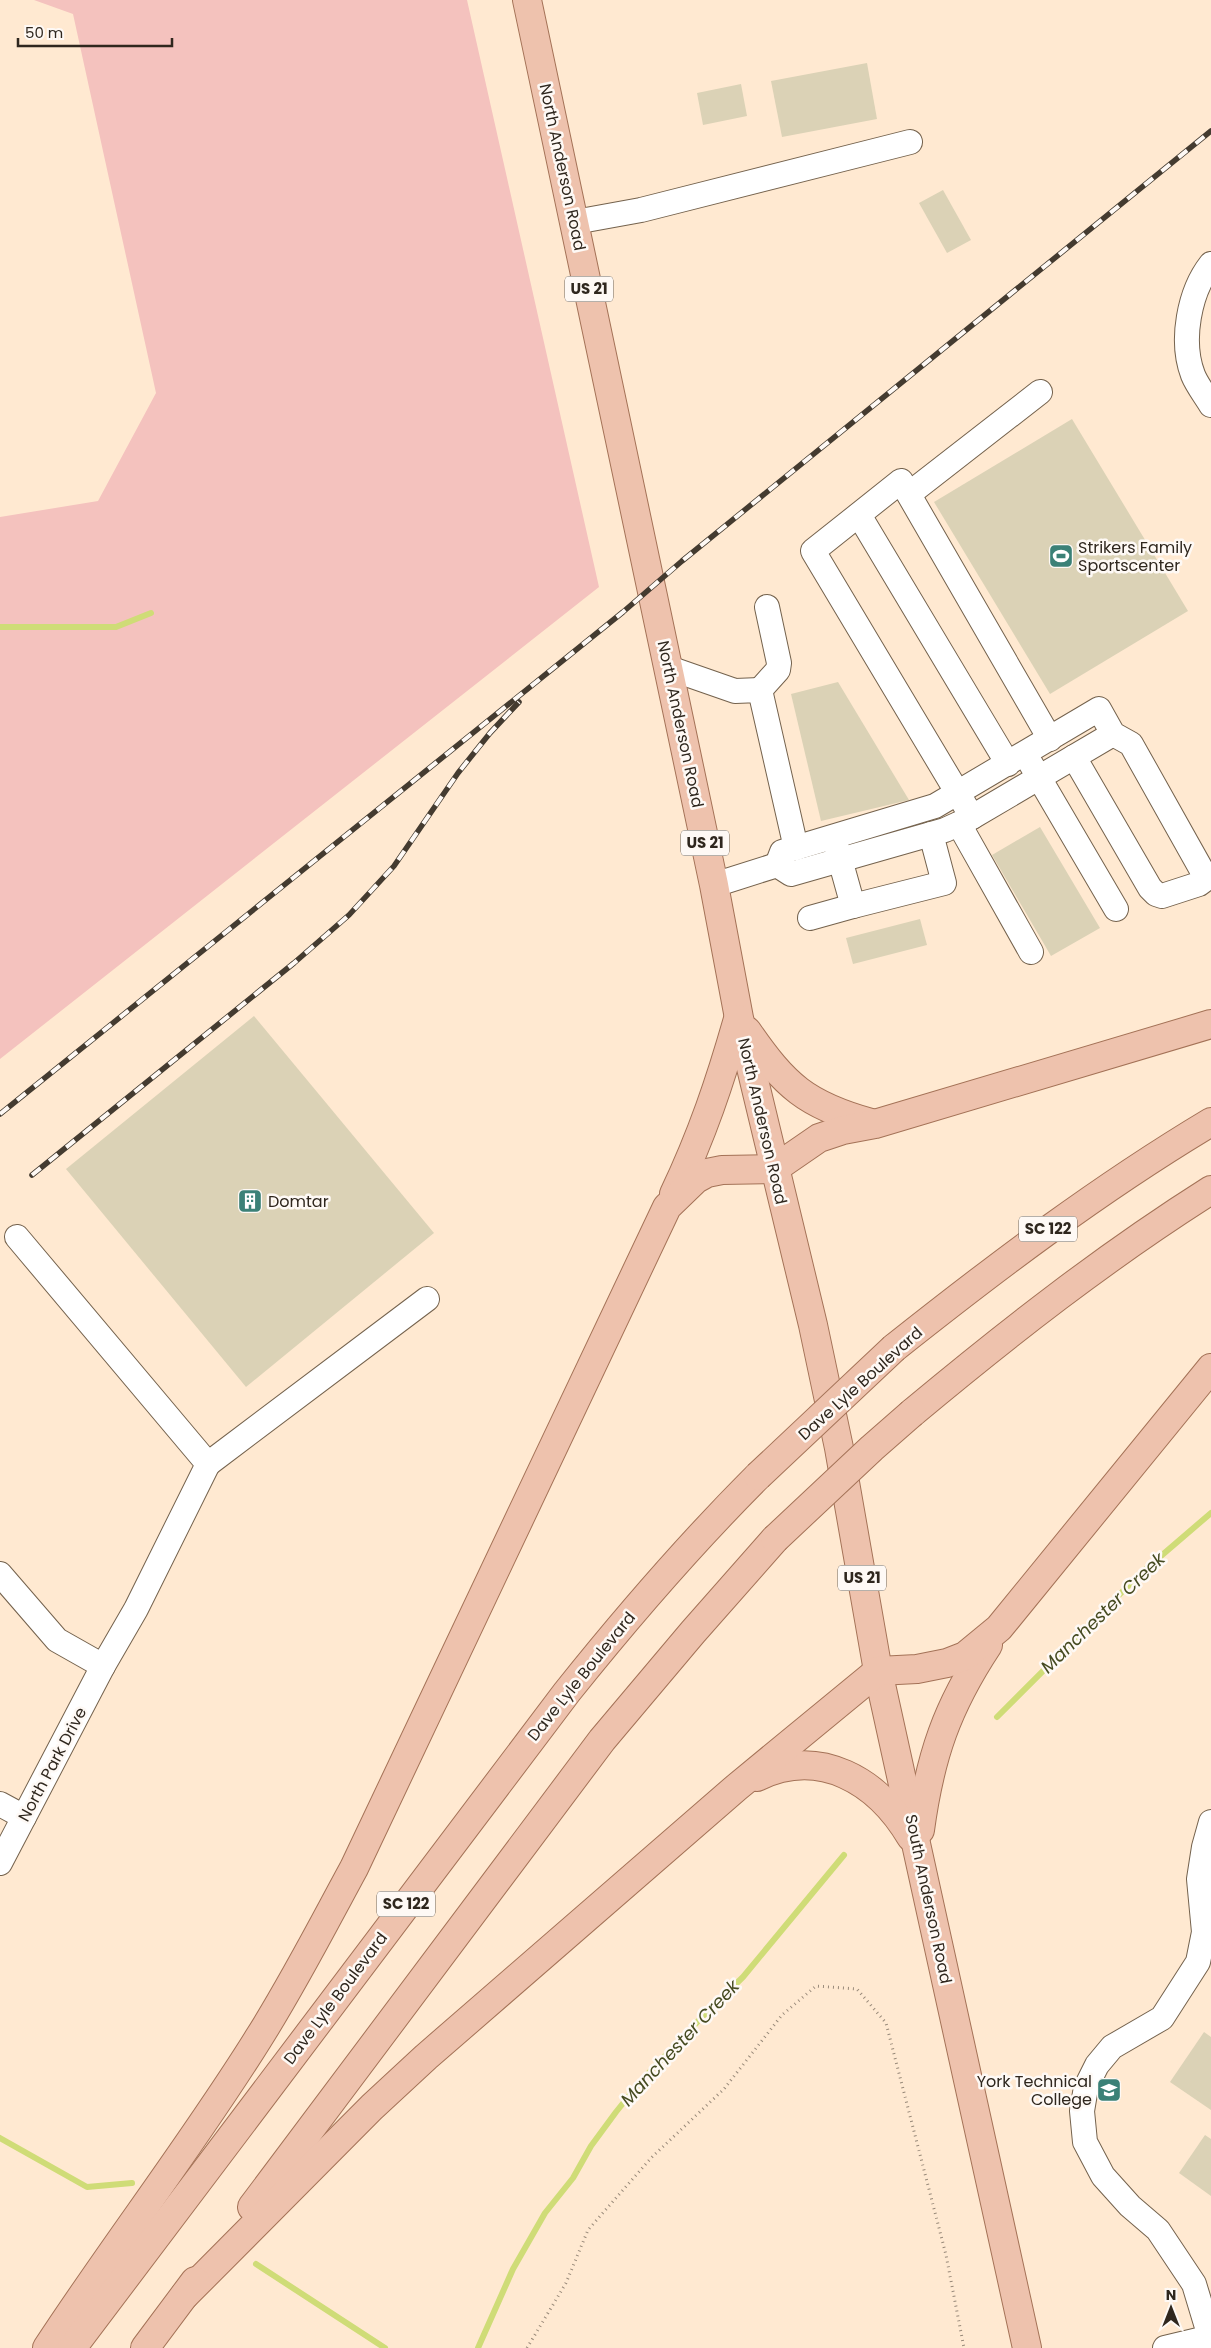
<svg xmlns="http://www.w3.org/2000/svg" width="1211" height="2348" viewBox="0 0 1211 2348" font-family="Poppins,sans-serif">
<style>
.green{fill:#f4c2be}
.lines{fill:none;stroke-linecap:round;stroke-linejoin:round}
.stream{stroke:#cfdc77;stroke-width:6}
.building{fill:#dbd2b6}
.minor-casing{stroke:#74624d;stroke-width:26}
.major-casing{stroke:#a47257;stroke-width:30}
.path{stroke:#988979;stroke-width:3;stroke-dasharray:1 4;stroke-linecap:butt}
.minor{stroke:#fff;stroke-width:24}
.major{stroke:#eec2ad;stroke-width:28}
.rail-casing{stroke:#443b30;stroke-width:5.5}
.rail{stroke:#fef9f5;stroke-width:4;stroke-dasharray:11;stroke-linecap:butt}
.major-bridge-casing{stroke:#a47257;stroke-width:30;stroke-linecap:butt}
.major-bridge{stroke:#eec2ad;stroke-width:28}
.labels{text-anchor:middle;stroke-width:5;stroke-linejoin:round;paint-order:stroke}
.shield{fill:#fef9f5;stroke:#6d665e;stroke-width:1}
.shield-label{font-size:15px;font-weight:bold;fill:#2f271e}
.street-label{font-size:16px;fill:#2f271e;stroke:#fef9f5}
.poi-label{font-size:16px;fill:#2f271e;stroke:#fef9f5;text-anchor:start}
.water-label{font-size:18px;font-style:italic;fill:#464b21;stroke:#fef9f5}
</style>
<rect width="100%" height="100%" fill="#ffe9d1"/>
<polygon class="green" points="34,0 467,0 599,587 0,1059 0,517 98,501 156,393 73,14"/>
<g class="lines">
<g class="stream">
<polyline points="0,627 116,627 151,613"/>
<polyline points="997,1717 1140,1574 1211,1513"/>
<polyline points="0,2138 87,2187 132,2183"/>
<polyline points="256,2264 385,2348"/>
<polyline points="478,2348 513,2269 545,2213 573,2178 591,2146 616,2112 640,2082 704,2015 743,1977 844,1855"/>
</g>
</g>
<g class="building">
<polygon points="867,63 877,119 782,137 771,81"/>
<polygon points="741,84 747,116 703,125 697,93"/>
<polygon points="943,190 971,240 947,253 919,203"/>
<polygon points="1072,419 1188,611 1050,694 934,502"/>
<polygon points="838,682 909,800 821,821 791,694"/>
<polygon points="1040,827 1100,928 1051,956 992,855"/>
<polygon points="920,919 927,945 853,964 846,938"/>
<polygon points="254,1016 434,1233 246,1387 66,1169"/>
<polygon points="1204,2032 1211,2037 1211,2110 1170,2082"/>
<polygon points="1205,2135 1211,2139 1211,2196 1179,2173"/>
</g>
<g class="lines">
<defs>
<g id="minor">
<polyline points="575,222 641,210 910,142"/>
<path d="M1211,264c-22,28 -31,77 -18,111 4,10 12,20 18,30"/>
<polyline points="909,494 1040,392"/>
<polyline points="859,515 1008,764"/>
<polyline points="669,668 735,691 760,690 796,848"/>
<polyline points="760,690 778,670 779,663 767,607"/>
<polyline points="1031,764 1116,909"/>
<polyline points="972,817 813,551 901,481 1050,739"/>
<polyline points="959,824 1031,952"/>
<polyline points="836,845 853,906 944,883 931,834"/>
<polyline points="777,865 782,852 935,806 1099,709 1113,734 1131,744 1200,867 1204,875 1203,881 1199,884 1162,896 1156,894 1150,888 1074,757"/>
<polyline points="777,865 791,874 945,830 967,820 1113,734"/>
<polyline points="714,885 777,865"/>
<polyline points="810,918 853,906"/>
<polyline points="208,1464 427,1299"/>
<polyline points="0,1574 57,1640 103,1666"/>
<polyline points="0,1804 24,1817"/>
<polyline points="0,1863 103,1666 136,1609 208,1464 17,1237"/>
<polyline points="1210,2337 1194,2284 1158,2230 1130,2206 1103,2176 1085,2142 1082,2111 1086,2087 1097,2065 1112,2047 1162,2018 1198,1962 1204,1932 1199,1879 1204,1847 1211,1822"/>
<polyline points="1165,2348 1211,2337"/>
</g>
<g id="major">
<polyline points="527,0 714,885 739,1018 813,1325 839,1448 878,1671 1027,2348"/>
<path d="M747,1031c38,55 59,74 124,92"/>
<path d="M674,1194c28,-59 46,-112 64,-175"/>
<path d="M894,1348c102,-81 205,-159 317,-226"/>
<path d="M912,1413c96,-80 193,-156 299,-223"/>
<path d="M757,1777c63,-31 121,4 154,60"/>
<path d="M920,1830c10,-74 27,-123 68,-185"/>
<polyline points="252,2207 602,1740 693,1632 775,1539"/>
<polyline points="185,2295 372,2107 426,2057 737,1787 878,1671 917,1669 947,1663 965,1656 999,1628 1211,1368"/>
<path d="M47,2348c68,-104 145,-203 211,-309 35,-55 65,-114 96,-171l313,-661 29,-28 11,-6 15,-3 52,-1 45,-31 24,-8 32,-6 336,-100"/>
<path d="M72,2348l495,-656c60,-75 123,-148 191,-216"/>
<polyline points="145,2348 195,2281"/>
</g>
</defs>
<use href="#minor" class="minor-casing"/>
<use href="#major" class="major-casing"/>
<polyline class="path" points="527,2348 566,2283 588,2230 651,2158 724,2089 782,2015 816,1986 857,1989 886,2023 946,2255 964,2348"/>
<use href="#minor" class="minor"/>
<use href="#major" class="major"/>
<defs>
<g id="rail">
<polyline points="0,1114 623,612 682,561 1211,131"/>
<polyline points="32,1175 294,963 349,915 394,866 458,773 490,733 519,702"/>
</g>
</defs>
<use href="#rail" class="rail-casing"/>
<use href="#rail" class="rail"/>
<defs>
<g id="major-bridge">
<polyline points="758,1476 894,1348"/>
<polyline points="775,1539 872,1448 912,1413"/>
</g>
</defs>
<use href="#major-bridge" class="major-bridge-casing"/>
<use href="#major-bridge" class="major-bridge"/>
</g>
<defs>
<symbol id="stadium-square" viewBox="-11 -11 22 22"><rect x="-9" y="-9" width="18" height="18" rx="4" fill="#3b8177" stroke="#fef9f5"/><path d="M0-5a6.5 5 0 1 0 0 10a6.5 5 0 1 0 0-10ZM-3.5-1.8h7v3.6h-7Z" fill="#fff"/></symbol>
<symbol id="building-square" viewBox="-11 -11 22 22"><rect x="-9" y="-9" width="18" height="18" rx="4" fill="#3b8177" stroke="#fef9f5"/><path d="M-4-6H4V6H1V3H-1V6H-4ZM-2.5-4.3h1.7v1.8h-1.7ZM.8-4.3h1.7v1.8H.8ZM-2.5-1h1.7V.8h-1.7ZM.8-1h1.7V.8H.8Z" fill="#fff"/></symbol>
<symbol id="university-square" viewBox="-11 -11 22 22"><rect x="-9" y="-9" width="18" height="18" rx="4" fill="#3b8177" stroke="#fef9f5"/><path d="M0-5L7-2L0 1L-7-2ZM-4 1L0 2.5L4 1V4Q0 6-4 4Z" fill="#fff"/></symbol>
</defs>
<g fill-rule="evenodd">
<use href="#stadium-square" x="1047" y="542" width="28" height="28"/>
<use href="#building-square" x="236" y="1187" width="28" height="28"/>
<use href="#university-square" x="1095" y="2076" width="28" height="28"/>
</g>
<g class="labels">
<g class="shield">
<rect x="565" y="276.5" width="48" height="25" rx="4"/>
<rect x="681" y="830.5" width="48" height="25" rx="4"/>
<rect x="1019" y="1216.5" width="58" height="25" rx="4"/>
<rect x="838" y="1565.5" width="48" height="25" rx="4"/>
<rect x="377" y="1891.5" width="58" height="25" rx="4"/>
</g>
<g class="shield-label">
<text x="589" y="294">US 21</text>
<text x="705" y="848">US 21</text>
<text x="1048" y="1234">SC 122</text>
<text x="862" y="1583">US 21</text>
<text x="406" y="1909">SC 122</text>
</g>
<g class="street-label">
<text transform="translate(563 167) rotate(78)" y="6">North Anderson Road</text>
<text transform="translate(681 724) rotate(78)" y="6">North Anderson Road</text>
<text transform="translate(763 1121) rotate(77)" y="6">North Anderson Road</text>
<text transform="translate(860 1383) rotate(-42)" y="6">Dave Lyle Boulevard</text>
<text transform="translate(581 1676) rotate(-51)" y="6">Dave Lyle Boulevard</text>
<text transform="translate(52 1764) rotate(-62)" y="6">North Park Drive</text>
<text transform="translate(929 1899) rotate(78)" y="6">South Anderson Road</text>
<text transform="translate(335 1998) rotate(-53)" y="6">Dave Lyle Boulevard</text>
</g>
<g class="poi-label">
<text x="1078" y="553">Strikers Family<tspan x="1078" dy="18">Sportscenter</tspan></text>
<text x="268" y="1207">Domtar</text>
<text x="1092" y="2087" text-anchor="end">York Technical<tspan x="1092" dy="18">College</tspan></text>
</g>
<g class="water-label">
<text transform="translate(1103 1613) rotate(-44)" y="6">Manchester Creek</text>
<text transform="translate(680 2043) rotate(-47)" y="6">Manchester Creek</text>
</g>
</g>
<g transform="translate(1171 2308)" stroke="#fef9f5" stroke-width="4" paint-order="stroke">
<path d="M0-4L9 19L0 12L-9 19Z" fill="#2f271e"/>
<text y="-8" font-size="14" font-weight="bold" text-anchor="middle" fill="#2f271e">N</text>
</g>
<path d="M18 38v8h154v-8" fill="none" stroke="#2f271e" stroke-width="2.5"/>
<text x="25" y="38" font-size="15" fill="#2f271e" stroke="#fef9f5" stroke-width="4" paint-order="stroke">50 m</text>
</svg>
